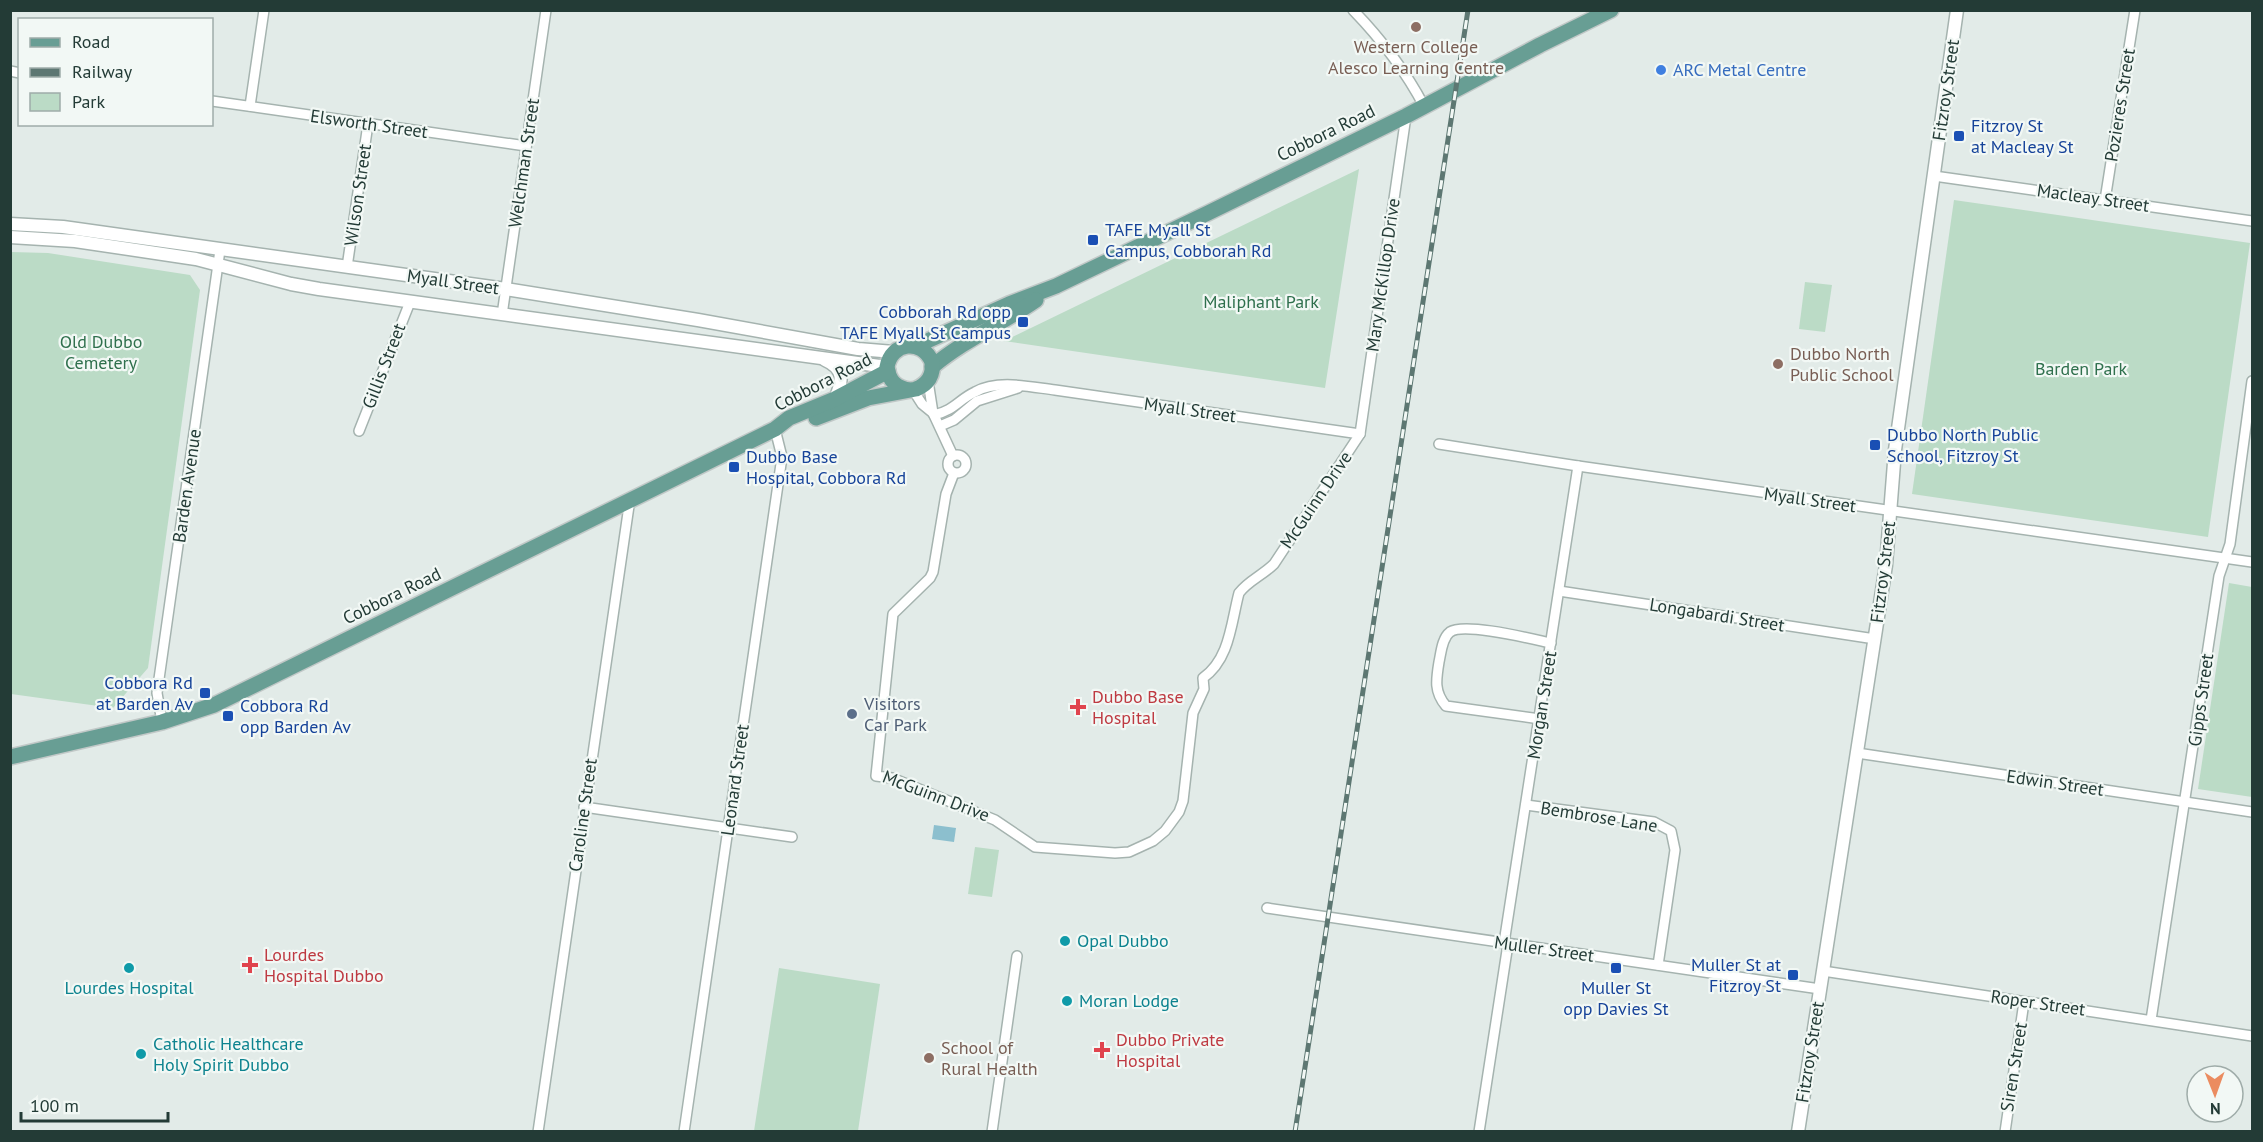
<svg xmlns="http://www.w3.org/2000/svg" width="2263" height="1142" viewBox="0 0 2263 1142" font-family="'PT Sans',sans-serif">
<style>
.green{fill:#bbdbc6}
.water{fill:#8cbfce}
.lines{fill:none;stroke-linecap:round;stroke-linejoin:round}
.minor-casing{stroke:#a5b3af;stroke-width:12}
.tertiary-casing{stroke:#a5b3af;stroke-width:15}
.primary-casing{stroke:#c1c8c7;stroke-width:18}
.minor{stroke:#fff;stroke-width:9}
.tertiary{stroke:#fff;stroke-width:12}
.primary{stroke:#689e94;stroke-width:15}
.rail-casing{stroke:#5d7772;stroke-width:5}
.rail{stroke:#f2f8f5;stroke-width:3;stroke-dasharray:9;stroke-linecap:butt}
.education-dot{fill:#8d6e63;stroke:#f2f8f5;stroke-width:2}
.shop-dot{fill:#3f7fe0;stroke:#f2f8f5;stroke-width:2}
.transit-dot{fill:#1a4fb4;stroke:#f2f8f5;stroke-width:2}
.health-dot{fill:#e0444e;stroke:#f2f8f5;stroke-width:2}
.service-dot{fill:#5c6f8a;stroke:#f2f8f5;stroke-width:2}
.culture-dot{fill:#0f9aa8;stroke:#f2f8f5;stroke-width:2}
.labels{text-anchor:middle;stroke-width:4.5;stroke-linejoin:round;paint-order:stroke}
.education-label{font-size:18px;fill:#785e54;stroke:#f2f8f5;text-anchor:start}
.shop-label{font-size:18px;fill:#366cbe;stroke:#f2f8f5;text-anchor:start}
.street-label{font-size:18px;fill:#233b36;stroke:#f2f8f5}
.transit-label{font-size:18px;fill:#164399;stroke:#f2f8f5;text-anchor:start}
.park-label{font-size:18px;fill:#2f704d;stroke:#f2f8f5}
.health-label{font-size:18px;fill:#be3a42;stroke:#f2f8f5;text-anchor:start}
.service-label{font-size:18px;fill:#4e5e75;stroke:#f2f8f5;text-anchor:start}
.culture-label{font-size:18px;fill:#0d838f;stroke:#f2f8f5;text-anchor:start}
</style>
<rect width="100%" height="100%" fill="#e2ebe8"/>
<g class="green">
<polygon points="1359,169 1325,388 1004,341"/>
<polygon points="1954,200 2250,243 2208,537 1912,494"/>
<polygon points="11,252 48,253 190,275 200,290 148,668 113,708 11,694"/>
<polygon points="1805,282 1832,285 1825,332 1799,329"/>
<polygon points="2229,583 2252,587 2252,797 2198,789"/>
<polygon points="975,847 999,850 992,897 968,894"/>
<polygon points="779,968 880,984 858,1131 754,1131"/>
</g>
<polygon class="water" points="934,825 956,828 954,842 932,839"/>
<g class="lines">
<defs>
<g id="minor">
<path d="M1353,10c29,30 52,60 71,96"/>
<polyline points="10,71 20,73"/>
<polyline points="212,101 526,146"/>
<polyline points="250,106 264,10"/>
<polyline points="1934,176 2252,221"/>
<polyline points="2105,200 2135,10"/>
<polyline points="347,267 368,124"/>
<polyline points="502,315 546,10"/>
<polyline points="928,381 933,413"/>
<polyline points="913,390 922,404 933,413 953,456"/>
<path d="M934,415c21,-5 24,-15 41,-23 23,-13 55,-5 80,-2l305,44"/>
<polyline points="940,426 954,420 977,401 1018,388"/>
<polyline points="359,431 410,302"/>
<polyline points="1439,444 1578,466 2252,562"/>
<circle cx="957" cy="464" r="9"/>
<path d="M954,473l-8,21 -13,78 -3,6 -37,36 -17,162 16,2 103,42 40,27 80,6 14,-1 24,-11 12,-10 14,-19 4,-11 10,-88 11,-24 -1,-11c27,-19 28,-55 36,-85 9,-12 24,-18 35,-29l86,-130 46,-318"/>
<polyline points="1559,591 1875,639"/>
<path d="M1540,719l-94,-13c-12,-14 -10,-26 -7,-44 2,-9 3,-24 11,-30 14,-10 82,7 101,11"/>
<polyline points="162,722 157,693 220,250"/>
<polyline points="1857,753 2252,812"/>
<polyline points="1526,805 1654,822 1671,831 1675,850 1658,965"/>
<polyline points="584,807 792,837"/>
<polyline points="1267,908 1820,989"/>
<polyline points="1504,943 1578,466"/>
<polyline points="1823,971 2252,1036"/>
<polyline points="2151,1020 2219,576 2230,544 2252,381"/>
<polyline points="538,1132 630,499"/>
<polyline points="684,1132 782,457 775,429"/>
<polyline points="992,1132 1017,956"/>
<polyline points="1479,1132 1508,944"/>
<polyline points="2005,1132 2024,1002"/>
</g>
<g id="tertiary">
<polyline points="10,224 63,227 506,289 698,320 858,349 894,352"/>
<polyline points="10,237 75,241 196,259 291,284 319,289 887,367"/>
<path d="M825,360c20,9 18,21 10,39"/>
<polyline points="1798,1132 1886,565 1895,450 1957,10"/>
</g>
<g id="primary">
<polyline points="916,346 1009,304 1056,286 1208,213 1406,116 1540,45 1611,10"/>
<path d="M932,367c32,-27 71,-44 104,-67"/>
<path d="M816,418l52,-20 48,-9c12,-5 18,-14 16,-27 -10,-24 -41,-20 -45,5 2,14 9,21 23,23"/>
<polyline points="10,757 162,722 214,705 775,429 789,418 835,399 888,371"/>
</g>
</defs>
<use href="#minor" class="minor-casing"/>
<use href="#tertiary" class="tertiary-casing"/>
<use href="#primary" class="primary-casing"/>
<use href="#minor" class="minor"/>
<use href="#tertiary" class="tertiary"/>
<use href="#primary" class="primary"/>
<defs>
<polyline id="rail" points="1295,1132 1468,10"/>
</defs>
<use href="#rail" class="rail-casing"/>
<use href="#rail" class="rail"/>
</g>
<g class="education-dot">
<circle cx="1416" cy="27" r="6"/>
<circle cx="1778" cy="364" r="6"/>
<circle cx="929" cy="1058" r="6"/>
</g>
<circle class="shop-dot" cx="1661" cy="70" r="6"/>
<g class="transit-dot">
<rect x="1953" y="130" width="12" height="12" rx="3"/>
<rect x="1087" y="234" width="12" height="12" rx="3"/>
<rect x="1017" y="316" width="12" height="12" rx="3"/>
<rect x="1869" y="439" width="12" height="12" rx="3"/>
<rect x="728" y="461" width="12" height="12" rx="3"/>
<rect x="199" y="687" width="12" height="12" rx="3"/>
<rect x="222" y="710" width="12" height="12" rx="3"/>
<rect x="1610" y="962" width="12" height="12" rx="3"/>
<rect x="1787" y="969" width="12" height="12" rx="3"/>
</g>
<g class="health-dot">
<path d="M1075 698h6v6h6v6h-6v6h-6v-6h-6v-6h6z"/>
<path d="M247 956h6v6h6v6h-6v6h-6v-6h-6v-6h6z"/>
<path d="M1099 1041h6v6h6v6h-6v6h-6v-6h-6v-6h6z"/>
</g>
<circle class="service-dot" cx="852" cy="714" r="6"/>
<g class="culture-dot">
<circle cx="1065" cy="941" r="6"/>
<circle cx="129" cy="968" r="6"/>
<circle cx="1067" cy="1001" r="6"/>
<circle cx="141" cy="1054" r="6"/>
</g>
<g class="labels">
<g class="education-label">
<text x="1416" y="53" text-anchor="middle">Western College<tspan x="1416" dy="21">Alesco Learning Centre</tspan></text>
<text x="1790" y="360">Dubbo North<tspan x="1790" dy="21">Public School</tspan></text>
<text x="941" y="1054">School of<tspan x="941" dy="21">Rural Health</tspan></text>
</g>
<g class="shop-label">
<text x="1673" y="76">ARC Metal Centre</text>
</g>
<g class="street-label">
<text transform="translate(1946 90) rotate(-82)" y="6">Fitzroy Street</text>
<text transform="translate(2120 105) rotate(-81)" y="6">Pozieres Street</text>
<text transform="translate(369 124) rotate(8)" y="6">Elsworth Street</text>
<text transform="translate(1326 133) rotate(-26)" y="6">Cobbora Road</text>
<text transform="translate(524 163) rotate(-82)" y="6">Welchman Street</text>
<text transform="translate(358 195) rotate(-82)" y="6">Wilson Street</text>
<text transform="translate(2093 198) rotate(8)" y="6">Macleay Street</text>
<text transform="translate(1383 275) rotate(-82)" y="6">Mary McKillop Drive</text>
<text transform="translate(453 282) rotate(8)" y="6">Myall Street</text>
<text transform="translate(384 366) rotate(-69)" y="6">Gillis Street</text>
<text transform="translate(823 382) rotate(-27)" y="6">Cobbora Road</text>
<text transform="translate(1190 410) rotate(8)" y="6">Myall Street</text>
<text transform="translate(187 486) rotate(-82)" y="6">Barden Avenue</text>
<text transform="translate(1316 500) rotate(-56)" y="6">McGuinn Drive</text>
<text transform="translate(1810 500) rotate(8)" y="6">Myall Street</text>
<text transform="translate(1883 572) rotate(-83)" y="6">Fitzroy Street</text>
<text transform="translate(392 596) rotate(-26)" y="6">Cobbora Road</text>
<text transform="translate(1717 615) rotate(9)" y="6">Longabardi Street</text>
<text transform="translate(2201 700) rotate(-82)" y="6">Gipps Street</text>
<text transform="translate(1542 705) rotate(-81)" y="6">Morgan Street</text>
<text transform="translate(735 780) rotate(-82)" y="6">Leonard Street</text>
<text transform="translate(2055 783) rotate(8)" y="6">Edwin Street</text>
<text transform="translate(936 796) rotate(21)" y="6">McGuinn Drive</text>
<text transform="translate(583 815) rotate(-82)" y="6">Caroline Street</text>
<text transform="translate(1599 817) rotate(9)" y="6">Bembrose Lane</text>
<text transform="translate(1544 949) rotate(8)" y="6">Muller Street</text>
<text transform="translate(2038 1003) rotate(8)" y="6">Roper Street</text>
<text transform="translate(1810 1052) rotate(-81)" y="6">Fitzroy Street</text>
<text transform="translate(2014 1067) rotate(-81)" y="6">Siren Street</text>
</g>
<g class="transit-label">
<text x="1971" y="132">Fitzroy St<tspan x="1971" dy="21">at Macleay St</tspan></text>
<text x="1105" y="236">TAFE Myall St<tspan x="1105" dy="21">Campus, Cobborah Rd</tspan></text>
<text x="1011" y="318" text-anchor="end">Cobborah Rd opp<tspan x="1011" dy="21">TAFE Myall St Campus</tspan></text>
<text x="1887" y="441">Dubbo North Public<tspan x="1887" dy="21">School, Fitzroy St</tspan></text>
<text x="746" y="463">Dubbo Base<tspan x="746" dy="21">Hospital, Cobbora Rd</tspan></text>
<text x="193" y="689" text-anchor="end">Cobbora Rd<tspan x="193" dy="21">at Barden Av</tspan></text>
<text x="240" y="712">Cobbora Rd<tspan x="240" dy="21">opp Barden Av</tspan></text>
<text x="1781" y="971" text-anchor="end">Muller St at<tspan x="1781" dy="21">Fitzroy St</tspan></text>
<text x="1616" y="994" text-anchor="middle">Muller St<tspan x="1616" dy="21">opp Davies St</tspan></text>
</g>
<g class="park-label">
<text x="1261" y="308">Maliphant Park</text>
<text x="101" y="348">Old Dubbo<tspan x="101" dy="21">Cemetery</tspan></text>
<text x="2081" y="375">Barden Park</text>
</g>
<g class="health-label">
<text x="1092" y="703">Dubbo Base<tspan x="1092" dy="21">Hospital</tspan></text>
<text x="264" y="961">Lourdes<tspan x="264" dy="21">Hospital Dubbo</tspan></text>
<text x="1116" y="1046">Dubbo Private<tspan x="1116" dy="21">Hospital</tspan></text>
</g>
<g class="service-label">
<text x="864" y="710">Visitors<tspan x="864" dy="21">Car Park</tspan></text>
</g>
<g class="culture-label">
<text x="1077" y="947">Opal Dubbo</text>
<text x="129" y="994" text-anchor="middle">Lourdes Hospital</text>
<text x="1079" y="1007">Moran Lodge</text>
<text x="153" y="1050">Catholic Healthcare<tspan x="153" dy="21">Holy Spirit Dubbo</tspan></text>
</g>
</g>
<rect width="2263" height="1142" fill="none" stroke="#233b36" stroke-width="24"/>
<rect x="18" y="18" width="195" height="108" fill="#f2f8f5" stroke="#9faca9" stroke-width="1.5"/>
<rect x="30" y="38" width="30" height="9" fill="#689e94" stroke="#9faca9" stroke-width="1.5"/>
<text x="72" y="48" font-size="18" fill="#233b36">Road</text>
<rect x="30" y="68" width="30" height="9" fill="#5d7772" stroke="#9faca9" stroke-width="1.5"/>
<text x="72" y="78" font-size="18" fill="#233b36">Railway</text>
<rect x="30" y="93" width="30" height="18" fill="#bbdbc6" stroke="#9faca9" stroke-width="1.5"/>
<text x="72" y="108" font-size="18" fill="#233b36">Park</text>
<g transform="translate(2215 1094) rotate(179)"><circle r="28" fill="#f2f8f5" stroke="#9faca9" stroke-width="1.5"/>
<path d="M0-4.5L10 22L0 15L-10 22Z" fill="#eb8c60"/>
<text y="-9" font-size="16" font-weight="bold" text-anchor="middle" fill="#233b36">N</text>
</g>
<path d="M21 1112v9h147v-9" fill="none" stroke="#233b36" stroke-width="3"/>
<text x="30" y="1112" font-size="18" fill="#233b36" stroke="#f2f8f5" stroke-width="4.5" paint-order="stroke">100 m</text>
</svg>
